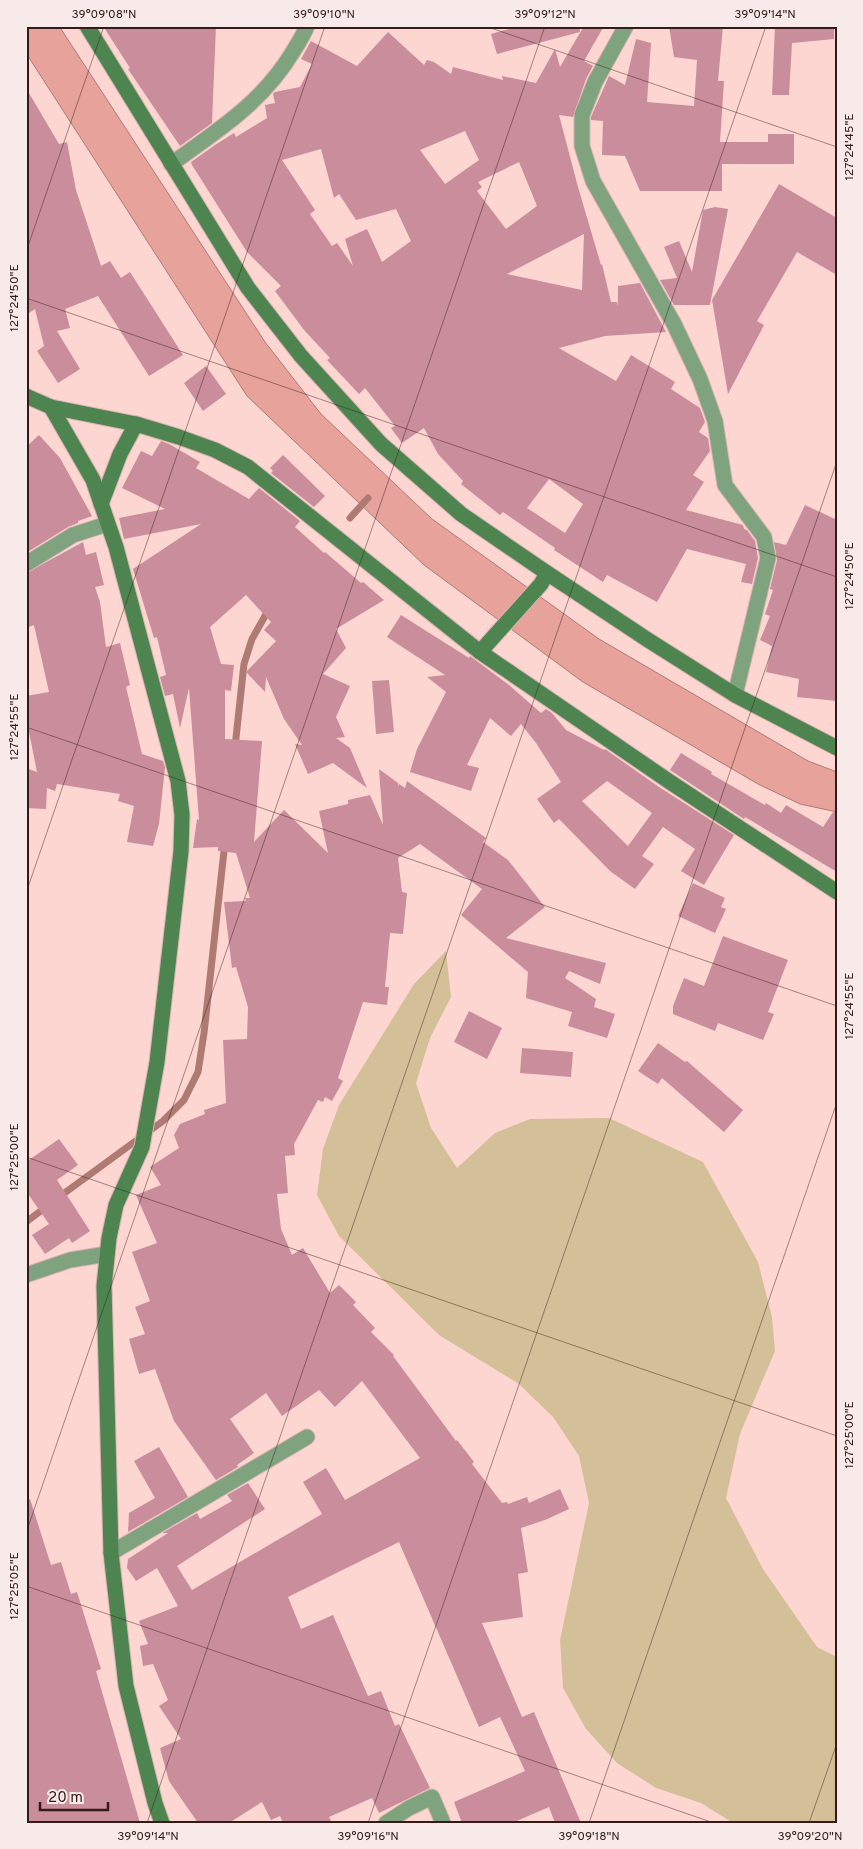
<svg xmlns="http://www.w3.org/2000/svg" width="863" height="1849" viewBox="0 0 863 1849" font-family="Overpass,sans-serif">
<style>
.green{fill:#d4c098}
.water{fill:#e6a29b;stroke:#b07a74}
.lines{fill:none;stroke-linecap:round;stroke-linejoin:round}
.stream{stroke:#b07a74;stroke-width:7}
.building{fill:#ca8d9b;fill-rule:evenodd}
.street-casing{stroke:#d8b4b0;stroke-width:17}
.secondary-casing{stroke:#d8b4b0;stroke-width:17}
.street{stroke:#7fa27f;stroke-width:15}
.secondary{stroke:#4e8450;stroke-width:15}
.ticks{fill:none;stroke:#321b19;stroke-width:1;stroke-opacity:0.45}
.neatline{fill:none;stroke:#321b19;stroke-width:2}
.ticks-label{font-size:12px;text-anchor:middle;fill:#321b19}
</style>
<rect width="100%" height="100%" fill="#fdd5d1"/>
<polygon class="green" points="446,951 451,997 430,1038 416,1083 431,1128 457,1168 495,1133 530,1119 609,1118 703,1162 758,1262 772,1317 775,1351 740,1434 726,1498 763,1569 817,1647 837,1657 837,1823 733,1823 701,1803 656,1788 617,1763 586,1729 563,1688 560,1640 589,1503 579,1456 553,1417 519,1384 439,1335 339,1236 317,1195 323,1149 339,1105 414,984"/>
<polygon class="water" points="26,26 59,26 265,342 321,414 432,519 599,639 808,761 837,772 837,812 800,804 758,784 583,682 424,565 247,396 26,53"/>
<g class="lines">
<g class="stream">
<polyline points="350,518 368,498"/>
<polyline points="235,747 244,664 252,639 269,609"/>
<polyline points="59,1197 163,1121 184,1100 198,1072 204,1033 225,842"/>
<polyline points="26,1222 46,1207"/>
</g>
</g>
<g class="building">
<polygon points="103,26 216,26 212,123 180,146 128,69 130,68"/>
<polygon points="520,26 579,26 580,32 497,54 491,34"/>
<path d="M584,26h20l-20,35 9,5 -7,13 -13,38 -14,-2 19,72 23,78 1,-1 9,38h6l1,4v-20l22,-3 26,49 -61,4 -46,12 57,33 15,-26 44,27 -4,7 29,19 5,14 -6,10 9,6 2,13 -17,24 11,7 -18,28 57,15 1,4 3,1 8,11 3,17 -6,26 -11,-2 5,-18 -59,-15 -30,53 -50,-27 -4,7 -49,-32 1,-2 -52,-36 -3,3 -39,-31 2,-3 -25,-27 -14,-26 -22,15 -11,-15 4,-2 -30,-38 -6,6 -32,-34 3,-2 -26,-28 -29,-39 6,-5 -34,-34 -55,-87 -1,-3 24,-17 19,-12 2,4 31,-19 -2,-13 10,-2 -2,-9 2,-2 25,-5 12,-23 -11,-5 10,-18 46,25 31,-34 36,33 3,-5 7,2 17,12 2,-7 50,13 -1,-4 34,7 19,-34 5,18zM465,131l14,29 -34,24 -25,-34zM321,149l13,49 5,-4 17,26 40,-11 15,32 -29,21 -15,-33 -22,10 8,27 -16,-23 -5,3 -22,-32 5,-4 -33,-50zM519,162l18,44 -31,23 -29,-38 5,-4 -4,-5zM584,234l-2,56 -75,-16zM549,479l34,25 -18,29 -38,-25z"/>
<polygon points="669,26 723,26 718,81 724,81 720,142 768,142 768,134 794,134 794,164 722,164 722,191 640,191 625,156 602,155 603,121 591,120 591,117 609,76 625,85 636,39 651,43 647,102 694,106 697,60 674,57"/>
<polygon points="775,26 834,26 834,39 792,43 789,95 772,95"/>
<polygon points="26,88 59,144 67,142 76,190 101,266 110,261 121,278 130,272 183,355 149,376 98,296 65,309 70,328 57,331 80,369 58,383 37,351 44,346 35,309 26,315"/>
<polygon points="779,184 837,218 837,275 797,252 757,321 764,325 728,394 712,300"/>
<polygon points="715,207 728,209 710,305 674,305 660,280 677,278 664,247 679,241 692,272 703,210"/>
<polygon points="206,366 226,394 203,411 184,383"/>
<polygon points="39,435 60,458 92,516 78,521 78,523 68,527 26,553 26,447"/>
<polygon points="161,441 169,444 200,462 196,468 249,499 259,488 300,521 295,527 324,553 325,552 361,583 363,582 384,600 336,629 346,648 323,674 350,686 336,717 345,737 336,738 350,748 367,788 333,763 308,774 295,744 302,745 284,719 266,677 265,692 246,672 276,641 264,630 271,622 246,595 210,627 221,664 234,665 231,691 225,690 225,739 262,741 254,842 284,810 328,853 319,811 348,804 348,800 370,795 383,825 379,769 398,783 398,786 399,784 405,788 407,781 486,838 483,842 508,860 545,907 506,938 606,963 600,984 569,971 565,978 596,999 594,1007 615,1014 607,1038 568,1026 572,1012 526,998 528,972 461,915 482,889 420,844 398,858 402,892 407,893 403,934 390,933 385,987 389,987 387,1005 363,1002 338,1078 343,1081 332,1101 325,1097 323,1102 318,1100 294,1144 295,1155 285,1156 288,1193 277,1194 281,1229 292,1255 303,1248 330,1293 339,1285 356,1302 353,1305 375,1328 371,1332 394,1355 393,1356 456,1441 457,1440 474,1462 472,1464 502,1503 507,1502 508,1504 527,1497 529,1503 560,1489 569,1509 545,1520 521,1528 528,1572 518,1574 523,1617 482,1623 522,1717 534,1712 581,1823 555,1823 549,1807 512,1823 462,1823 454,1802 525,1771 500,1717 479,1727 399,1542 288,1597 301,1629 333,1615 368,1696 381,1691 395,1726 399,1724 430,1788 379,1813 372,1798 329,1817 332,1823 283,1823 280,1816 271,1820 262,1802 229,1823 198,1823 169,1781 160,1748 181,1739 159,1706 168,1700 153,1664 143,1666 140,1646 148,1644 139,1621 178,1606 157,1568 136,1581 127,1568 128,1559 168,1533 162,1533 197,1513 200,1519 232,1501 227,1495 248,1483 265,1509 177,1566 192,1590 322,1514 303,1482 326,1468 345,1500 420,1458 362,1381 335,1407 319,1390 282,1416 266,1393 230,1419 254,1453 237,1465 238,1467 216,1480 174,1421 155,1369 139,1374 129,1339 145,1334 135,1307 150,1301 132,1252 157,1243 136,1195 161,1185 150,1167 179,1148 174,1135 180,1124 205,1114 204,1110 226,1103 223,1040 247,1039 248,1007 236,967 232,968 224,902 246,901 245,898 250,898 236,853 218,851 218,847 193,848 197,819 199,820 189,688 180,728 173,694 165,696 160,677 166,675 157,637 154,638 133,569 201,524 124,539 119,518 165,509 122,488 141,451 152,456"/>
<polygon points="283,455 325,496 314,507 271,473 273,471 270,468"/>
<polygon points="805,505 837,520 837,701 797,697 799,679 766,672 772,646 760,640 770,616 765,614 773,590 770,589 777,560 774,542 786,545"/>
<polygon points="83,542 86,555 96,552 104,585 95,587 100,602 106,647 120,643 130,685 126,687 142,754 163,761 165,767 159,824 153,846 127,842 134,806 118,801 120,794 57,784 55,791 47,788 46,809 26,808 26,768 37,772 26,717 26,696 49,692 34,625 26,628 26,573"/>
<path d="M401,615l68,43 1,-2 39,29 32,28 5,-4 6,4 14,17 38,20 1,-1 54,38 75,48 -30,50 -23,-14 14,-22 -32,-22 -21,29 12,8 -19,25 -25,-18 -51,-52 -5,4 -17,-24 24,-17 -25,-39 -15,-19 -10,12 -21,-18 -23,47 12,3 -8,23 -61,-19 7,-23 29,-57 -19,-15 18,-2 -58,-38zM607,781l45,32 -24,33 -46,-45z"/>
<polygon points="389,680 394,732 376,734 372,681"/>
<polygon points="681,753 712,772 711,774 765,805 766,803 781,813 786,805 823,827 837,806 837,872 745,817 744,819 670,770"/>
<polygon points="693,883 725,898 721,907 726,909 715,933 678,916"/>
<polygon points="723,936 788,960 768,1012 774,1014 763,1040 718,1023 715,1031 673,1014 673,1006 684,978 704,986"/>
<polygon points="469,1011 502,1028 487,1059 454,1042"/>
<polygon points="658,1043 685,1062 687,1061 743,1110 724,1132 662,1078 658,1084 638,1071"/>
<polygon points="522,1048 573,1052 571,1077 520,1073"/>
<polygon points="59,1139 78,1165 57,1180 90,1231 72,1243 69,1238 45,1254 32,1235 49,1224 26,1191 26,1162"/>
<polygon points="159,1447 188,1497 128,1532 129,1513 155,1498 134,1461"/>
<polygon points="26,1499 30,1499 51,1565 61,1562 71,1594 77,1592 101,1669 96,1671 140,1823 26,1823"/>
</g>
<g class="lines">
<defs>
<g id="street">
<polyline points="626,26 595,82 582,115 582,146 593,181 674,324 700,379 715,421 725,485 764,537 768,558 735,695"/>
<path d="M171,164c48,-34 93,-63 123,-114 5,-8 10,-16 13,-24"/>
<polyline points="26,564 73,535 107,524"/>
<polyline points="26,1275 70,1260 107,1254"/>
<polyline points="111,1553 307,1437"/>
<polyline points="386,1823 409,1808 432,1797 443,1823"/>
</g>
<g id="secondary">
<polyline points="87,26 248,288 301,356 381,444 461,514 547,573 648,640 735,695 837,748"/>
<polyline points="26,396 51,407 136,424 179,437 215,450 248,467 480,652 670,782 837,892"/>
<polyline points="51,407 93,480 116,547 178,781 182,815 181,851 157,1062 142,1147 116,1205 109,1238 104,1286 111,1553 126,1686 155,1803 162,1823"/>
<polyline points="101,504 120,454 136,424"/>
<polyline points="480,652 541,584 547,573"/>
</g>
</defs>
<use href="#street" class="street-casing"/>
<use href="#secondary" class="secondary-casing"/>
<use href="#street" class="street"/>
<use href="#secondary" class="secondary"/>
</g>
<path class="ticks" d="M485,26l352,121M26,252l78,-226M26,298l811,279M26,727l811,279M26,893l299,-867M26,1157l811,279M26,1533l519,-1507M26,1586l688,237M147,1823l619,-1797M368,1823l469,-1362M589,1823l248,-721M809,1823l28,-80"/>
<rect width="863" height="1849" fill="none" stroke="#f8eae8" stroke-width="55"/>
<path d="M40 1802v8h68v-8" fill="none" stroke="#321b19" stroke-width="2.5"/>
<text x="48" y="1802" font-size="15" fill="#321b19" stroke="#f8eae8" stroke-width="4" paint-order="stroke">20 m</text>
<rect x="28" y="28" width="808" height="1794" class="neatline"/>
<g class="ticks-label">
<text x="104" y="18">39°09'08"N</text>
<text x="324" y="18">39°09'10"N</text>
<text x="545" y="18">39°09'12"N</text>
<text x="765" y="18">39°09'14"N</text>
<text transform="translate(849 147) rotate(-90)" y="4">127°24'45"E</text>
<text transform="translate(14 298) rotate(-90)" y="4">127°24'50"E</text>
<text transform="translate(849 576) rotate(-90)" y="4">127°24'50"E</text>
<text transform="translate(14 727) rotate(-90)" y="4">127°24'55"E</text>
<text transform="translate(849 1006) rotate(-90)" y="4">127°24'55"E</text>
<text transform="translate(14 1157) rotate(-90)" y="4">127°25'00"E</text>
<text transform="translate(849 1435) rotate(-90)" y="4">127°25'00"E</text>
<text transform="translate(14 1586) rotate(-90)" y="4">127°25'05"E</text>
<text x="148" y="1840">39°09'14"N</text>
<text x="368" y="1840">39°09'16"N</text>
<text x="589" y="1840">39°09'18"N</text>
<text x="810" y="1840">39°09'20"N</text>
</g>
</svg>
